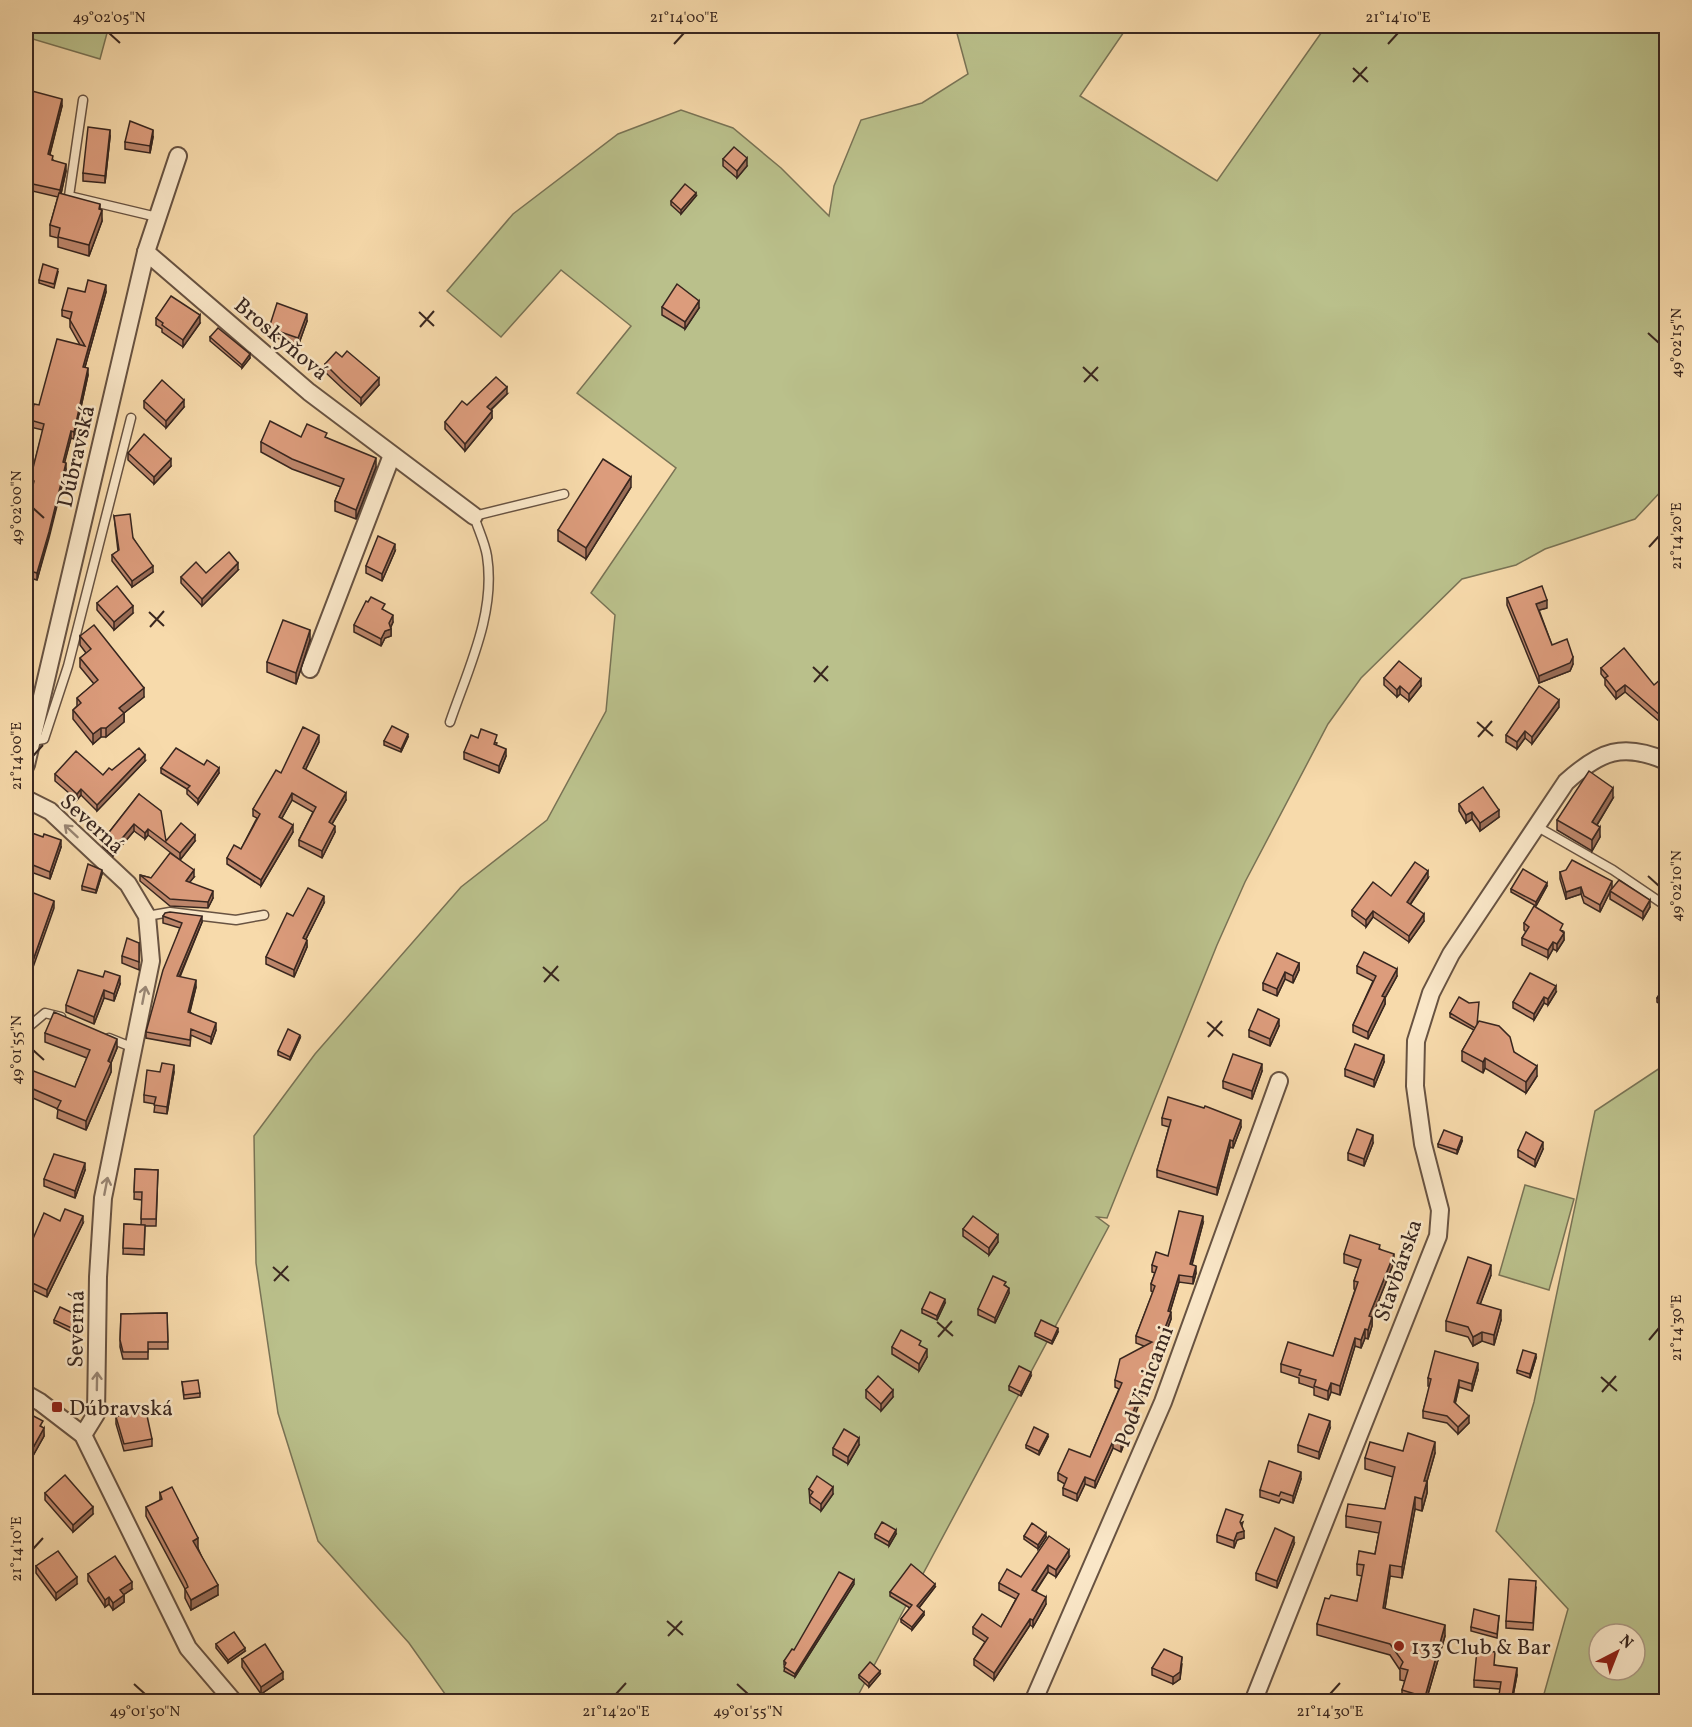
<svg xmlns="http://www.w3.org/2000/svg" width="1692" height="1727" viewBox="0 0 1692 1727" font-family="Vollkorn,serif">
<style>
.green{fill:#bac08b;stroke:#797355;stroke-width:1.5;fill-rule:evenodd}
.lines{fill:none;stroke-linecap:round;stroke-linejoin:round}
.service-casing{stroke:#685342;stroke-width:11}
.minor-casing{stroke:#685342;stroke-width:20}
.service{stroke:#fae7c8;stroke-width:8}
.minor{stroke:#fae7c8;stroke-width:16}
.wall{fill:#bd866b;stroke:#38261f;stroke-width:1.5}
.shaded-wall{fill:#9a6d57;stroke:#38261f;stroke-width:1.5}
.building{fill:#dc9c7c;stroke:#38261f;stroke-width:1.5}
.oneway{stroke:#998674}
.ticks{fill:none;stroke:#38261f;stroke-width:2}
.poi-dot{fill:#8f2418;stroke:#fae7c8;stroke-width:2}
.labels{text-anchor:middle;stroke-width:5;stroke-linejoin:round;paint-order:stroke}
.street-label{font-size:22px;fill:#38261f;stroke:#fae7c8}
.poi-label{font-size:22px;fill:#38261f;stroke:#fae7c8;text-anchor:start}
.neatline{fill:none;stroke:#38261f;stroke-width:2}
.ticks-label{font-size:15px;text-anchor:middle;fill:#38261f}
</style>
<rect width="100%" height="100%" fill="#f7daab"/>
<filter id="stains"><feTurbulence type="fractalNoise" baseFrequency=".00333" numOctaves="4"/><feColorMatrix values="0 0 0 0 .2 0 0 0 0 .09 0 0 0 0 .02 0 0 0 .5 -.17"/></filter>
<radialGradient id="worn" r=".72"><stop offset=".6" stop-color="#630" stop-opacity="0"/><stop offset="1" stop-color="#630" stop-opacity=".3"/></radialGradient>
<g class="green">
<polygon points="26,26 113,26 107,33 100,59 26,37"/>
<polygon points="955,26 1128,26 1080,96 1217,181 1326,26 1666,26 1666,486 1635,519 1545,549 1516,565 1462,579 1361,678 1328,724 1245,882 1217,945 1107,1218 1097,1217 1109,1226 855,1701 450,1701 409,1643 318,1541 278,1413 256,1263 254,1136 315,1054 461,887 547,820 606,711 615,615 591,593 676,468 577,393 631,326 561,270 501,337 447,291 513,214 618,134 681,110 733,128 781,168 829,216 834,186 861,120 922,103 968,74"/>
<path d="M1666,1064v637h-124l26,-92 -72,-78 38,-129 61,-291zM1599,1634h36v36h-36z"/>
<polygon points="1525,1185 1574,1199 1549,1290 1499,1275"/>
</g>
<g class="lines">
<defs>
<g id="service">
<polyline points="83,100 69,196 157,217"/>
<path d="M450,722c18,-53 46,-109 37,-166 -2,-13 -9,-27 -13,-40l90,-22"/>
<polyline points="32,741 44,739 68,666 131,418"/>
<polyline points="1536,826 1613,870 1666,906"/>
<polyline points="147,916 170,912 236,920 264,915"/>
<polyline points="26,1029 45,1013 61,1017"/>
<polyline points="109,1038 134,1048"/>
</g>
<g id="minor">
<polyline points="146,252 309,392 474,516"/>
<polyline points="310,669 392,455"/>
<polyline points="26,765 146,252 178,156"/>
<polyline points="26,799 50,811 128,884 147,916 151,961 103,1198 98,1277 96,1414 83,1435"/>
<polyline points="26,1394 40,1402 83,1435 188,1648 234,1702"/>
<polyline points="1033,1702 1163,1402 1279,1081"/>
<path d="M1253,1702l185,-466 2,-26 -17,-66 -8,-58 1,-45 15,-48 20,-39 115,-172c34,-31 57,-40 100,-21"/>
</g>
</defs>
<use href="#service" class="service-casing"/>
<use href="#minor" class="minor-casing"/>
<use href="#service" class="service"/>
<use href="#minor" class="minor"/>
</g>
<g class="wall">
<polygon points="62,106 50,154 53,160 66,171 61,194 100,210 102,221 89,256 58,247 58,238 50,236 50,225 58,197 28,190 29,179 26,178 26,113"/>
<polygon points="110,137 105,183 83,181 83,173"/>
<polygon points="153,137 150,153 125,149 125,142"/>
<polygon points="723,159 747,166 737,178 723,166"/>
<polygon points="696,196 681,214 671,205 671,201"/>
<polygon points="58,272 54,288 39,283 39,280"/>
<polygon points="85,292 106,292 85,367 88,375 74,439 71,438 64,463 66,470 49,538 37,580 30,578 26,593 32,488 30,487 30,480 43,430 30,427 30,420 80,345 70,327 70,319 62,316 62,310"/>
<polygon points="662,307 699,308 685,329 662,315"/>
<polygon points="156,318 200,323 183,347 162,332 162,329 156,325"/>
<polygon points="307,321 298,346 269,335 269,328"/>
<polygon points="210,337 250,358 242,368 210,341"/>
<polygon points="325,364 379,385 361,405 343,389 325,372"/>
<polygon points="507,394 491,410 492,418 465,451 445,429 445,422 467,405"/>
<polygon points="144,401 184,407 166,428 144,408"/>
<polygon points="301,437 327,438 376,467 356,519 335,511 335,501 341,487 292,469 261,452 261,442"/>
<polygon points="128,453 171,466 154,484 128,460"/>
<polygon points="631,487 586,559 558,541 558,530"/>
<polygon points="114,516 133,538 153,572 132,587 112,561 112,555 118,551"/>
<polygon points="395,551 382,581 366,573 366,566"/>
<polygon points="238,570 202,606 181,583 181,577 206,573"/>
<polygon points="1507,598 1547,608 1539,610 1552,645 1573,664 1570,671 1539,683 1507,605"/>
<polygon points="97,603 133,613 114,630 97,610"/>
<polygon points="385,611 393,622 391,627 391,636 385,638 381,646 354,632 354,625"/>
<polygon points="80,636 144,697 124,713 124,722 106,737 101,737 93,744 73,719 73,710 77,706 77,698 94,684 80,667 80,658 86,653 80,645"/>
<polygon points="310,640 296,684 267,672 267,662"/>
<polygon points="1601,668 1654,685 1666,682 1666,716 1660,722 1625,692 1616,699 1605,685 1605,679 1601,674"/>
<polygon points="1384,678 1421,686 1409,701 1400,694 1397,697 1384,685"/>
<polygon points="1559,707 1532,744 1525,738 1517,749 1506,742 1506,735"/>
<polygon points="408,737 401,752 384,745 384,741"/>
<polygon points="478,738 497,743 496,745 506,756 499,773 464,759 464,752"/>
<polygon points="319,742 305,770 346,800 332,824 335,832 322,858 299,846 299,840 313,812 292,800 282,818 293,832 261,886 227,864 227,858 241,849 257,818 253,816 253,809 281,773"/>
<polygon points="145,761 97,811 81,795 77,800 55,781 55,774 103,775 112,770"/>
<polygon points="204,765 219,773 198,804 187,794 187,789 161,773 161,768"/>
<polygon points="139,794 166,841 195,841 180,860 148,835 145,839 134,831 113,856 103,847 103,840"/>
<polygon points="1613,798 1597,825 1600,837 1592,851 1557,830 1557,820"/>
<polygon points="1459,804 1499,817 1480,831 1472,819 1466,823 1459,811"/>
<polygon points="61,847 50,879 28,871 28,867 26,866 26,852"/>
<polygon points="1560,872 1612,888 1610,891 1650,907 1643,919 1610,899 1610,892 1600,912 1584,903 1581,894 1566,899 1560,879"/>
<polygon points="102,874 96,893 82,890 82,886"/>
<polygon points="140,875 151,878 194,877 189,882 213,898 208,908 170,906 140,881"/>
<polygon points="1428,878 1410,905 1424,921 1409,942 1373,917 1366,927 1352,916 1352,910 1391,896"/>
<polygon points="1547,886 1536,906 1511,892 1511,889"/>
<polygon points="324,903 306,939 307,947 294,977 266,964 266,957 293,916"/>
<polygon points="163,916 202,922 180,977 196,987 190,1012 216,1030 211,1044 191,1035 190,1046 146,1038 146,1032 180,928 163,923"/>
<polygon points="1524,923 1563,931 1564,940 1557,951 1553,949 1548,958 1522,945 1522,938 1526,932 1524,930"/>
<polygon points="139,943 139,970 122,963 122,956"/>
<polygon points="1299,963 1299,970 1293,983 1285,979 1277,996 1263,990 1263,983"/>
<polygon points="1357,966 1397,976 1385,998 1385,1004 1368,1039 1353,1032 1353,1025 1373,981 1357,973"/>
<polygon points="120,984 114,1001 104,998 94,1024 66,1012 66,1005"/>
<polygon points="1666,984 1666,1008 1657,1002 1657,998"/>
<polygon points="1556,992 1548,1005 1544,1003 1534,1020 1513,1008 1513,1002"/>
<polygon points="1450,1013 1477,1024 1514,1052 1537,1076 1526,1093 1485,1068 1483,1073 1462,1061 1462,1051 1474,1030 1450,1017"/>
<polygon points="1279,1026 1270,1046 1249,1037 1249,1030"/>
<polygon points="45,1033 117,1048 111,1063 111,1072 86,1130 57,1118 58,1109 26,1095 26,1084 75,1087 87,1058 45,1042"/>
<polygon points="300,1038 290,1060 278,1055 278,1051"/>
<polygon points="1384,1062 1374,1087 1345,1076 1345,1069"/>
<polygon points="1262,1071 1252,1099 1223,1088 1223,1081"/>
<polygon points="160,1072 174,1072 167,1114 154,1112 155,1104 144,1102 144,1095"/>
<polygon points="1162,1118 1241,1127 1233,1148 1230,1147 1217,1195 1157,1177 1157,1170 1169,1127 1162,1125"/>
<polygon points="1462,1141 1457,1154 1438,1147 1438,1144"/>
<polygon points="1373,1143 1364,1166 1348,1160 1348,1153"/>
<polygon points="1543,1149 1535,1167 1518,1157 1518,1150"/>
<polygon points="135,1169 158,1170 156,1226 145,1226 144,1255 123,1254 124,1224 141,1225 142,1200 134,1199"/>
<polygon points="85,1170 75,1198 44,1186 44,1179"/>
<polygon points="83,1223 47,1297 26,1287 26,1255"/>
<polygon points="1203,1223 1192,1265 1196,1273 1193,1284 1179,1282 1170,1312 1171,1319 1121,1452 1113,1448 1095,1488 1085,1484 1077,1501 1063,1495 1063,1488 1065,1484 1058,1480 1058,1473 1090,1457 1119,1389 1115,1387 1115,1380 1144,1346 1136,1343 1136,1336 1153,1292 1151,1291 1151,1284 1155,1273 1152,1272 1152,1265 1168,1256"/>
<polygon points="963,1229 998,1242 989,1255 963,1236"/>
<polygon points="1380,1249 1394,1262 1372,1317 1372,1326 1368,1339 1365,1338 1361,1348 1355,1346 1340,1395 1331,1392 1328,1400 1314,1395 1314,1388 1299,1383 1299,1378 1281,1372 1281,1364 1333,1356 1355,1290 1354,1289 1354,1281 1359,1268 1344,1263 1344,1254"/>
<polygon points="1491,1275 1480,1304 1501,1320 1494,1345 1482,1341 1473,1346 1468,1337 1446,1331 1446,1321"/>
<polygon points="1006,1286 1009,1293 995,1323 978,1315 978,1309"/>
<polygon points="945,1303 937,1320 922,1313 922,1309"/>
<polygon points="167,1313 168,1349 148,1349 148,1359 123,1359 120,1347 121,1314"/>
<polygon points="54,1320 81,1321 76,1334 54,1323"/>
<polygon points="1058,1332 1052,1344 1035,1336 1035,1333"/>
<polygon points="892,1347 921,1347 927,1357 919,1371 892,1354"/>
<polygon points="1536,1358 1530,1378 1517,1373 1517,1370"/>
<polygon points="1478,1370 1472,1391 1459,1387 1455,1403 1469,1423 1458,1434 1447,1423 1423,1418 1423,1411 1430,1386 1428,1386 1428,1378"/>
<polygon points="1031,1376 1021,1396 1009,1390 1009,1386"/>
<polygon points="182,1382 200,1393 200,1397 184,1399"/>
<polygon points="866,1390 893,1397 881,1411 866,1398"/>
<polygon points="26,1412 43,1428 44,1436 30,1461 26,1459"/>
<polygon points="136,1413 152,1439 152,1446 124,1451 116,1424 116,1417"/>
<polygon points="1330,1428 1319,1459 1298,1452 1298,1445"/>
<polygon points="1048,1437 1039,1455 1026,1448 1026,1445"/>
<polygon points="859,1445 848,1464 833,1455 833,1448"/>
<polygon points="1403,1451 1435,1453 1427,1481 1427,1493 1422,1511 1415,1509 1402,1578 1390,1576 1385,1609 1445,1636 1426,1701 1402,1701 1402,1690 1405,1681 1400,1680 1400,1670 1390,1655 1317,1635 1317,1624 1329,1599 1357,1601 1362,1576 1357,1575 1357,1564 1375,1554 1379,1533 1346,1527 1346,1516 1385,1509 1393,1477 1365,1469 1365,1458"/>
<polygon points="1301,1479 1293,1503 1281,1499 1279,1503 1260,1497 1260,1490"/>
<polygon points="809,1489 833,1494 821,1511 810,1503"/>
<polygon points="45,1493 93,1514 73,1532 45,1500"/>
<polygon points="160,1493 198,1548 218,1595 191,1610 185,1598 185,1589 146,1516 146,1507 160,1501"/>
<polygon points="1243,1522 1242,1525 1244,1538 1237,1540 1234,1548 1217,1542 1217,1535"/>
<polygon points="875,1534 896,1534 889,1546 875,1538"/>
<polygon points="1024,1536 1046,1537 1038,1549 1024,1539"/>
<polygon points="1294,1544 1277,1588 1256,1580 1256,1573"/>
<polygon points="1069,1557 1056,1577 1048,1572 1036,1591 1046,1604 1033,1627 1030,1625 994,1680 974,1665 974,1659 985,1642 973,1634 973,1627 1001,1627 1016,1599 999,1590 999,1583 1021,1577"/>
<polygon points="36,1566 77,1584 56,1600 36,1573"/>
<polygon points="88,1574 132,1589 124,1594 124,1602 113,1610 109,1604 105,1607 88,1581"/>
<polygon points="854,1584 795,1677 784,1671 785,1666 784,1665 784,1661"/>
<polygon points="935,1587 919,1608 924,1615 912,1630 901,1622 901,1619 910,1608 890,1596 890,1592"/>
<polygon points="1536,1588 1533,1630 1506,1628 1506,1621"/>
<polygon points="1499,1616 1497,1638 1471,1631 1471,1627"/>
<polygon points="216,1644 245,1651 228,1663 216,1648"/>
<polygon points="242,1659 283,1679 261,1694 242,1667"/>
<polygon points="1182,1664 1180,1679 1173,1684 1152,1675 1152,1668"/>
<polygon points="1495,1665 1517,1675 1512,1701 1499,1701 1500,1689 1474,1687 1474,1680"/>
<polygon points="880,1674 869,1687 859,1678 859,1675"/>
</g>
<g class="shaded-wall">
<polygon points="62,99 62,106 48,161 48,154"/>
<polygon points="110,130 110,137 105,183 105,176"/>
<polygon points="153,130 153,137 150,153 150,146"/>
<polygon points="747,158 747,166 737,178 737,171"/>
<polygon points="66,164 66,171 60,198 60,190"/>
<polygon points="696,193 696,196 681,214 681,210"/>
<polygon points="100,204 100,215 102,210 102,221 89,256 89,245"/>
<polygon points="106,285 106,292 83,374 83,367"/>
<polygon points="699,301 699,308 685,329 685,322"/>
<polygon points="307,314 307,321 298,346 298,338"/>
<polygon points="200,315 200,323 183,347 183,340"/>
<polygon points="250,354 250,358 242,368 242,365"/>
<polygon points="88,368 88,375 74,439 74,432"/>
<polygon points="379,378 379,385 361,405 361,398"/>
<polygon points="507,387 507,394 487,413 487,407"/>
<polygon points="184,400 184,407 166,428 166,421"/>
<polygon points="492,411 492,418 465,451 465,444"/>
<polygon points="71,431 71,438 63,469 63,462"/>
<polygon points="376,458 376,467 356,519 356,510"/>
<polygon points="171,459 171,466 154,484 154,477"/>
<polygon points="66,463 66,470 37,580 37,573"/>
<polygon points="631,477 631,487 586,559 586,548"/>
<polygon points="395,544 395,551 382,581 382,574"/>
<polygon points="238,563 238,570 202,606 202,599"/>
<polygon points="153,566 153,572 132,587 132,581"/>
<polygon points="30,571 30,578 26,593 26,586"/>
<polygon points="1547,600 1547,608 1536,611 1536,604"/>
<polygon points="133,606 133,613 114,630 114,622"/>
<polygon points="393,615 393,622 389,630 389,623"/>
<polygon points="391,629 391,636 385,638 381,646 381,639 385,631"/>
<polygon points="310,630 310,640 296,684 296,673"/>
<polygon points="1573,657 1573,664 1570,671 1539,683 1539,676"/>
<polygon points="1421,679 1421,686 1409,701 1409,694"/>
<polygon points="1625,685 1625,692 1616,699 1616,692"/>
<polygon points="1400,686 1400,694 1397,697 1397,690"/>
<polygon points="144,688 144,697 124,713 124,722 106,737 106,728 119,708"/>
<polygon points="1559,700 1559,707 1532,744 1532,737"/>
<polygon points="1666,710 1666,716 1660,722 1660,715"/>
<polygon points="101,728 101,737 93,744 93,734"/>
<polygon points="1525,731 1525,738 1517,749 1517,742"/>
<polygon points="408,734 408,737 401,752 401,749"/>
<polygon points="319,735 319,742 303,775 303,768"/>
<polygon points="506,749 506,756 499,773 499,766"/>
<polygon points="145,755 145,761 97,811 97,805"/>
<polygon points="219,768 219,773 198,804 198,799"/>
<polygon points="1613,788 1613,798 1592,833 1592,822"/>
<polygon points="81,789 81,795 77,800 77,794"/>
<polygon points="292,793 292,800 279,823 279,817"/>
<polygon points="346,793 346,800 329,829 329,822"/>
<polygon points="1499,810 1499,817 1480,831 1480,823"/>
<polygon points="1472,812 1472,819 1466,823 1466,815"/>
<polygon points="134,824 134,831 113,856 113,849"/>
<polygon points="293,825 293,832 261,886 261,880"/>
<polygon points="335,826 335,832 322,858 322,851"/>
<polygon points="1600,827 1600,837 1592,851 1592,840"/>
<polygon points="148,829 148,835 145,839 145,833"/>
<polygon points="195,835 195,841 180,860 180,853"/>
<polygon points="61,840 61,847 50,879 50,872"/>
<polygon points="102,870 102,874 96,893 96,890"/>
<polygon points="194,870 194,877 186,887 186,881"/>
<polygon points="1428,871 1428,878 1407,909 1407,902"/>
<polygon points="1612,881 1612,888 1600,912 1600,905"/>
<polygon points="1547,883 1547,886 1536,906 1536,902"/>
<polygon points="1581,887 1581,894 1566,899 1566,892"/>
<polygon points="213,891 213,898 208,908 208,902"/>
<polygon points="324,896 324,903 303,945 303,938"/>
<polygon points="1650,900 1650,907 1643,919 1643,912"/>
<polygon points="54,901 54,908 26,987 26,980"/>
<polygon points="1373,911 1373,917 1366,927 1366,920"/>
<polygon points="1424,914 1424,921 1409,942 1409,936"/>
<polygon points="202,916 202,922 177,982 177,976"/>
<polygon points="1564,933 1564,940 1557,951 1557,944"/>
<polygon points="307,940 307,947 294,977 294,970"/>
<polygon points="1553,942 1553,949 1548,958 1548,950"/>
<polygon points="1299,963 1299,970 1293,983 1293,976"/>
<polygon points="1397,969 1397,976 1385,998 1385,1004 1368,1039 1368,1032 1382,996"/>
<polygon points="1285,972 1285,979 1277,996 1277,989"/>
<polygon points="120,976 120,984 114,1001 114,994"/>
<polygon points="196,980 196,987 188,1018 188,1012"/>
<polygon points="1556,986 1556,992 1548,1005 1548,999"/>
<polygon points="104,990 104,998 94,1024 94,1017"/>
<polygon points="1544,997 1544,1003 1534,1020 1534,1014"/>
<polygon points="1279,1019 1279,1026 1270,1046 1270,1039"/>
<polygon points="216,1023 216,1030 211,1044 211,1037"/>
<polygon points="300,1035 300,1038 290,1060 290,1057"/>
<polygon points="117,1039 117,1048 110,1065 111,1063 111,1072 86,1130 86,1121"/>
<polygon points="1384,1055 1384,1062 1374,1087 1374,1080"/>
<polygon points="1485,1058 1485,1068 1483,1073 1483,1062"/>
<polygon points="1262,1064 1262,1071 1252,1099 1252,1091"/>
<polygon points="174,1065 174,1072 167,1114 167,1107"/>
<polygon points="1537,1066 1537,1076 1526,1093 1526,1082"/>
<polygon points="1241,1120 1241,1127 1233,1148 1233,1141"/>
<polygon points="1373,1135 1373,1143 1364,1166 1364,1159"/>
<polygon points="1462,1137 1462,1141 1457,1154 1457,1150"/>
<polygon points="1230,1140 1230,1147 1217,1195 1217,1188"/>
<polygon points="1543,1142 1543,1149 1535,1167 1535,1160"/>
<polygon points="85,1163 85,1170 75,1198 75,1191"/>
<polygon points="83,1216 83,1223 47,1297 47,1290"/>
<polygon points="1203,1216 1203,1223 1190,1271 1190,1264"/>
<polygon points="998,1235 998,1242 989,1255 989,1248"/>
<polygon points="1394,1254 1394,1262 1369,1325 1369,1316"/>
<polygon points="1491,1265 1491,1275 1477,1313 1477,1303"/>
<polygon points="1196,1266 1196,1273 1193,1284 1193,1277"/>
<polygon points="1179,1275 1179,1282 1168,1318 1168,1311"/>
<polygon points="1009,1288 1009,1293 995,1323 995,1318"/>
<polygon points="945,1299 945,1303 937,1320 937,1316"/>
<polygon points="1501,1310 1501,1320 1494,1345 1494,1335"/>
<polygon points="1171,1312 1171,1319 1121,1452 1121,1444"/>
<polygon points="81,1317 81,1321 76,1334 76,1330"/>
<polygon points="1372,1317 1372,1326 1368,1339 1368,1330"/>
<polygon points="1058,1328 1058,1332 1052,1344 1052,1341"/>
<polygon points="1365,1329 1365,1338 1361,1348 1361,1340"/>
<polygon points="1482,1332 1482,1341 1473,1346 1473,1337"/>
<polygon points="1355,1338 1355,1346 1340,1395 1340,1386"/>
<polygon points="927,1349 927,1357 919,1371 919,1364"/>
<polygon points="1536,1354 1536,1358 1530,1378 1530,1374"/>
<polygon points="1478,1363 1478,1370 1472,1391 1472,1384"/>
<polygon points="1031,1372 1031,1376 1021,1396 1021,1392"/>
<polygon points="1459,1380 1459,1387 1454,1409 1454,1402"/>
<polygon points="1331,1383 1331,1392 1328,1400 1328,1391"/>
<polygon points="893,1390 893,1397 881,1411 881,1404"/>
<polygon points="1469,1416 1469,1423 1458,1434 1458,1427"/>
<polygon points="1330,1421 1330,1428 1319,1459 1319,1452"/>
<polygon points="44,1428 44,1436 30,1461 30,1453"/>
<polygon points="1048,1434 1048,1437 1039,1455 1039,1451"/>
<polygon points="859,1438 859,1445 848,1464 848,1457"/>
<polygon points="1113,1441 1113,1448 1095,1488 1095,1481"/>
<polygon points="1435,1442 1435,1453 1424,1492 1424,1481"/>
<polygon points="1301,1472 1301,1479 1293,1503 1293,1496"/>
<polygon points="1085,1477 1085,1484 1077,1501 1077,1494"/>
<polygon points="1427,1481 1427,1493 1422,1511 1422,1499"/>
<polygon points="833,1487 833,1494 821,1511 821,1504"/>
<polygon points="1415,1497 1415,1509 1402,1578 1402,1567"/>
<polygon points="93,1507 93,1514 73,1532 73,1525"/>
<polygon points="896,1530 896,1534 889,1546 889,1542"/>
<polygon points="1244,1531 1244,1538 1237,1540 1234,1548 1234,1541 1237,1533"/>
<polygon points="1046,1533 1046,1537 1038,1549 1038,1545"/>
<polygon points="1294,1537 1294,1544 1277,1588 1277,1581"/>
<polygon points="198,1538 198,1548 193,1550 193,1541"/>
<polygon points="1069,1550 1069,1557 1056,1577 1056,1570"/>
<polygon points="1048,1565 1048,1572 1032,1596 1032,1590"/>
<polygon points="1390,1565 1390,1576 1383,1620 1383,1608"/>
<polygon points="77,1577 77,1584 56,1600 56,1593"/>
<polygon points="854,1580 854,1584 795,1677 795,1674"/>
<polygon points="132,1582 132,1589 120,1597 120,1590"/>
<polygon points="935,1584 935,1587 917,1610 917,1606"/>
<polygon points="218,1585 218,1595 191,1610 191,1600"/>
<polygon points="124,1595 124,1602 113,1610 113,1603"/>
<polygon points="109,1597 109,1604 105,1607 105,1600"/>
<polygon points="1046,1597 1046,1604 1033,1627 1033,1620"/>
<polygon points="924,1612 924,1615 912,1630 912,1627"/>
<polygon points="1030,1619 1030,1625 994,1680 994,1673"/>
<polygon points="1445,1625 1445,1636 1426,1701 1425,1701 1425,1697"/>
<polygon points="245,1648 245,1651 228,1663 228,1660"/>
<polygon points="1182,1657 1180,1679 1173,1684 1173,1677"/>
<polygon points="1517,1668 1517,1675 1512,1701 1512,1697"/>
<polygon points="880,1671 880,1674 869,1687 869,1683"/>
<polygon points="283,1672 283,1679 261,1694 261,1687"/>
</g>
<g class="building">
<polygon points="32,91 62,99 48,154 53,156 52,160 66,164 60,190 28,183 31,172 26,171 26,113"/>
<polygon points="130,121 153,130 150,146 125,142"/>
<polygon points="88,127 110,130 105,176 83,173"/>
<polygon points="734,147 747,158 737,171 723,159"/>
<polygon points="685,184 696,193 681,210 671,201"/>
<polygon points="59,193 100,204 99,209 102,210 89,245 58,237 60,228 50,225"/>
<polygon points="43,264 58,269 54,284 39,280"/>
<polygon points="88,280 106,285 83,367 88,368 74,432 71,431 63,462 66,463 49,532 37,573 30,571 26,586 26,515 34,481 30,480 44,424 30,420 34,404 39,405 57,339 85,346 70,320 72,312 62,310 68,288 85,292"/>
<polygon points="677,284 699,301 685,322 662,307"/>
<polygon points="171,296 200,315 183,340 162,325 163,323 156,318"/>
<polygon points="277,303 307,314 298,338 269,328"/>
<polygon points="218,328 250,354 242,365 210,337"/>
<polygon points="347,351 379,378 361,398 343,382 325,364 336,352 342,357"/>
<polygon points="496,377 507,387 487,407 492,411 465,444 445,422 462,401 467,405"/>
<polygon points="162,380 184,400 166,421 144,401"/>
<polygon points="270,421 301,437 307,424 327,433 325,437 376,458 356,510 335,501 344,479 292,459 261,442"/>
<polygon points="144,434 171,459 154,477 128,453"/>
<polygon points="603,459 631,477 586,548 558,530"/>
<polygon points="130,514 133,538 153,566 132,581 112,555 119,550 114,516"/>
<polygon points="378,536 395,544 382,574 366,566"/>
<polygon points="229,552 238,563 202,599 181,577 196,562 206,573"/>
<polygon points="117,586 133,606 114,622 97,603"/>
<polygon points="1542,586 1547,600 1536,604 1552,645 1567,639 1573,657 1570,663 1539,676 1507,598"/>
<polygon points="371,597 385,604 382,609 393,615 389,623 391,629 385,631 381,639 354,625 366,601 368,602"/>
<polygon points="283,620 310,630 296,673 267,662"/>
<polygon points="94,625 144,688 119,708 124,713 106,728 101,728 93,734 73,710 81,703 77,698 98,680 80,658 91,649 80,636"/>
<polygon points="1624,648 1654,685 1662,678 1666,682 1666,710 1660,715 1629,688 1625,685 1616,692 1605,678 1608,676 1601,668"/>
<polygon points="1399,661 1421,679 1409,694 1400,686 1397,690 1384,678"/>
<polygon points="1539,686 1559,700 1532,737 1525,731 1517,742 1506,735"/>
<polygon points="392,726 408,734 401,749 384,741"/>
<polygon points="303,727 319,735 303,768 346,793 329,822 335,826 322,851 299,840 316,807 292,793 279,817 293,825 261,880 227,858 234,845 241,849 260,814 253,809 276,770 281,773"/>
<polygon points="481,729 497,735 494,744 506,749 499,766 464,752 471,735 478,738"/>
<polygon points="139,748 145,755 97,805 81,789 77,794 55,774 76,751 103,775 109,768 112,770"/>
<polygon points="176,748 204,765 207,760 219,768 198,799 187,789 190,786 161,768"/>
<polygon points="1589,771 1613,788 1592,822 1600,827 1592,840 1557,820"/>
<polygon points="1483,787 1499,810 1480,823 1472,812 1466,815 1459,804"/>
<polygon points="139,794 161,811 166,841 181,823 195,835 180,853 148,829 145,833 134,824 113,849 103,840"/>
<polygon points="32,833 43,837 44,834 61,840 50,872 28,863 29,860 26,859 26,852"/>
<polygon points="170,853 194,870 186,881 213,891 208,902 170,899 140,875 151,878"/>
<polygon points="1572,860 1612,881 1600,905 1584,896 1581,887 1566,892 1560,872 1566,870"/>
<polygon points="1415,862 1428,871 1407,902 1424,914 1409,936 1373,911 1366,920 1352,910 1373,882 1391,896"/>
<polygon points="88,864 102,870 96,890 82,886"/>
<polygon points="1523,869 1547,883 1536,902 1511,889"/>
<polygon points="1619,880 1650,900 1643,912 1610,891"/>
<polygon points="308,888 324,896 303,938 307,940 294,970 266,957 287,913 293,916"/>
<polygon points="26,890 54,901 26,980"/>
<polygon points="1534,906 1563,924 1560,930 1564,933 1557,944 1553,942 1548,950 1522,938 1529,927 1524,923"/>
<polygon points="170,912 202,916 177,976 196,980 188,1012 216,1023 211,1037 191,1029 190,1040 146,1032 163,970 182,923 163,916 165,913"/>
<polygon points="127,938 139,943 139,962 122,956"/>
<polygon points="1364,952 1397,969 1382,996 1385,997 1368,1032 1353,1025 1376,976 1357,966"/>
<polygon points="1277,953 1299,963 1293,976 1285,972 1277,989 1263,983"/>
<polygon points="78,970 103,977 105,971 120,976 114,994 104,990 94,1017 66,1005"/>
<polygon points="1530,973 1556,986 1548,999 1544,997 1534,1014 1513,1002"/>
<polygon points="1666,984 1666,1004 1657,998"/>
<polygon points="1459,997 1469,1003 1479,1002 1477,1025 1475,1028 1450,1013"/>
<polygon points="1258,1009 1279,1019 1270,1039 1249,1030"/>
<polygon points="54,1012 117,1039 108,1061 111,1063 86,1121 57,1109 61,1101 26,1086 31,1070 75,1087 90,1050 45,1033"/>
<polygon points="1479,1021 1499,1026 1510,1037 1514,1052 1537,1066 1526,1082 1485,1058 1483,1062 1462,1051"/>
<polygon points="288,1029 300,1035 290,1057 278,1051"/>
<polygon points="1355,1044 1384,1055 1374,1080 1345,1069"/>
<polygon points="1233,1054 1262,1064 1252,1091 1223,1081"/>
<polygon points="162,1063 174,1065 167,1107 154,1105 156,1097 144,1095 147,1070 160,1072"/>
<polygon points="1168,1097 1204,1108 1205,1106 1241,1120 1233,1141 1230,1140 1217,1188 1157,1170 1171,1120 1162,1118"/>
<polygon points="1357,1129 1373,1135 1364,1159 1348,1153"/>
<polygon points="1444,1130 1462,1137 1457,1150 1438,1144"/>
<polygon points="1526,1132 1543,1142 1535,1160 1518,1150"/>
<polygon points="54,1154 85,1163 75,1191 44,1179"/>
<polygon points="135,1169 158,1170 156,1219 141,1219 142,1192 134,1192"/>
<polygon points="65,1209 83,1216 47,1290 26,1280 26,1255 44,1213 60,1221"/>
<polygon points="1179,1211 1203,1216 1190,1264 1196,1266 1193,1277 1179,1275 1168,1311 1171,1312 1121,1444 1113,1441 1095,1481 1085,1477 1077,1494 1063,1488 1067,1478 1058,1473 1069,1449 1090,1457 1122,1383 1115,1380 1120,1359 1152,1342 1136,1336 1155,1286 1151,1284 1157,1267 1152,1265 1156,1252 1168,1256"/>
<polygon points="973,1216 998,1235 989,1248 963,1229"/>
<polygon points="124,1224 145,1225 144,1249 123,1248"/>
<polygon points="1350,1235 1380,1245 1379,1249 1394,1254 1369,1316 1372,1317 1368,1330 1365,1329 1361,1340 1355,1338 1340,1386 1331,1383 1328,1391 1314,1386 1316,1380 1299,1375 1301,1370 1281,1364 1288,1342 1333,1356 1358,1282 1354,1281 1361,1260 1344,1254"/>
<polygon points="1468,1257 1491,1265 1477,1303 1501,1310 1494,1335 1482,1332 1473,1337 1468,1327 1446,1321"/>
<polygon points="993,1276 1006,1282 1004,1285 1009,1288 995,1318 978,1309"/>
<polygon points="930,1292 945,1299 937,1316 922,1309"/>
<polygon points="60,1307 81,1317 76,1330 54,1320"/>
<polygon points="167,1313 168,1342 148,1342 148,1352 123,1352 120,1340 121,1314"/>
<polygon points="1041,1320 1058,1328 1052,1341 1035,1333"/>
<polygon points="901,1330 921,1341 919,1345 927,1349 919,1364 892,1347"/>
<polygon points="1523,1350 1536,1354 1530,1374 1517,1370"/>
<polygon points="1435,1351 1478,1363 1472,1384 1459,1380 1454,1402 1469,1416 1458,1427 1447,1416 1423,1411 1431,1379 1428,1378"/>
<polygon points="1019,1366 1031,1372 1021,1392 1009,1386"/>
<polygon points="878,1376 893,1390 881,1404 866,1390"/>
<polygon points="198,1380 200,1393 184,1395 182,1382"/>
<polygon points="135,1407 136,1413 146,1411 152,1439 124,1444 116,1417 119,1416 119,1410"/>
<polygon points="26,1412 43,1421 40,1426 44,1428 30,1453 26,1451"/>
<polygon points="1309,1414 1330,1421 1319,1452 1298,1445"/>
<polygon points="1034,1427 1048,1434 1039,1451 1026,1445"/>
<polygon points="844,1429 859,1438 848,1457 833,1448"/>
<polygon points="1408,1433 1435,1442 1424,1481 1427,1481 1422,1499 1415,1497 1402,1567 1390,1565 1383,1608 1445,1625 1425,1697 1402,1690 1408,1670 1400,1668 1403,1662 1390,1644 1317,1624 1325,1598 1329,1599 1331,1595 1357,1601 1364,1565 1357,1564 1359,1551 1375,1554 1381,1522 1346,1516 1348,1504 1385,1509 1395,1467 1365,1458 1370,1442 1403,1451"/>
<polygon points="1269,1461 1301,1472 1293,1496 1281,1492 1279,1496 1260,1490"/>
<polygon points="65,1475 93,1507 73,1525 45,1493"/>
<polygon points="817,1476 833,1487 821,1504 810,1496 813,1492 809,1489"/>
<polygon points="172,1487 198,1538 193,1541 218,1585 191,1600 185,1589 188,1587 186,1582 146,1507 162,1499 160,1493"/>
<polygon points="1226,1509 1243,1515 1240,1522 1244,1531 1237,1533 1234,1541 1217,1535"/>
<polygon points="882,1522 896,1530 889,1542 875,1534"/>
<polygon points="1032,1523 1046,1533 1038,1545 1024,1536"/>
<polygon points="1275,1528 1294,1537 1277,1581 1256,1573"/>
<polygon points="1049,1536 1069,1550 1056,1570 1048,1565 1032,1590 1046,1597 1033,1620 1030,1619 994,1673 974,1659 988,1638 973,1627 982,1614 1001,1627 1019,1594 999,1583 1007,1569 1021,1577"/>
<polygon points="58,1551 77,1577 56,1593 36,1566"/>
<polygon points="115,1556 132,1582 120,1590 124,1595 113,1603 109,1597 105,1600 88,1574"/>
<polygon points="911,1564 935,1584 917,1606 924,1612 912,1627 901,1619 912,1605 890,1592"/>
<polygon points="839,1572 854,1580 795,1674 784,1667 786,1663 784,1661 792,1649 794,1650"/>
<polygon points="1509,1579 1536,1581 1533,1623 1506,1621"/>
<polygon points="1474,1609 1499,1616 1497,1634 1471,1627"/>
<polygon points="234,1632 245,1648 228,1660 216,1644"/>
<polygon points="265,1644 283,1672 261,1687 242,1659"/>
<polygon points="1164,1649 1182,1657 1180,1672 1173,1677 1152,1668"/>
<polygon points="1477,1650 1495,1652 1494,1665 1517,1668 1512,1697 1499,1695 1501,1682 1474,1680"/>
<polygon points="870,1662 880,1671 869,1683 859,1675"/>
</g>
<defs><path id="oneway-shaft" d="M-6 0H5M1.5-3L5.5 0L1.5 3" fill="none" stroke-width="1.6" stroke-linecap="round" stroke-linejoin="round" transform="scale(1.5)"/></defs>
<g class="oneway">
<use href="#oneway-shaft" transform="translate(71 831) rotate(-137)"/>
<use href="#oneway-shaft" transform="translate(144 995) rotate(-79)"/>
<use href="#oneway-shaft" transform="translate(106 1186) rotate(-79)"/>
<use href="#oneway-shaft" transform="translate(97 1381) rotate(-89)"/>
</g>
<path class="ticks" d="M109,33l11,10M674,44l10,-11M1388,44l10,-11M1353,68l15,14M1353,82l14,-15M419,312l15,14M420,327l14,-16M1648,333l11,10M1083,367l15,14M1084,382l14,-15M33,508l11,10M1649,547l10,-11M149,612l15,14M150,627l14,-16M813,667l15,14M814,682l14,-16M1477,722l16,14M1478,737l14,-16M33,756l10,-11M1648,876l11,10M543,967l16,14M544,982l14,-16M1207,1022l16,14M1208,1037l14,-16M33,1050l11,10M273,1267l16,14M274,1281l14,-15M937,1322l16,14M938,1337l14,-16M1649,1340l10,-12M1601,1377l16,14M1602,1392l14,-16M33,1549l10,-11M667,1621l16,14M668,1636l14,-15M134,1684l11,10M737,1684l11,10M616,1694l10,-11M1330,1694l10,-11"/>
<g class="poi-dot">
<rect x="51" y="1401" width="12" height="12" rx="3"/>
<circle cx="1399" cy="1646" r="6"/>
</g>
<g class="labels">
<g class="street-label">
<text transform="translate(282 338) rotate(40)" y="8">Broskyňová</text>
<text transform="translate(75 456) rotate(-77)" y="8">Dúbravská</text>
<text transform="translate(93 823) rotate(42)" y="8">Severná</text>
<text transform="translate(1397 1270) rotate(-71)" y="8">Stavbárska</text>
<text transform="translate(75 1329) rotate(-89)" y="8">Severná</text>
<text transform="translate(1143 1386) rotate(-69)" y="8">Pod Vinicami</text>
</g>
<g class="poi-label">
<text x="69" y="1415">Dúbravská</text>
<text x="1411" y="1654">133 Club &amp; Bar</text>
</g>
</g>
<rect width="1692" height="1727" fill="none" stroke="#f7daab" stroke-width="66"/>
<g transform="translate(1617 1652) rotate(42)"><circle r="28" fill="#fae7c8" stroke="#ac9a84" stroke-width="1.5"/>
<path d="M0-4.5L10 22L0 15L-10 22Z" fill="#8f2418"/>
<text y="-9" font-size="16" font-weight="bold" text-anchor="middle" fill="#38261f">N</text>
</g>
<rect x="33" y="33" width="1626" height="1661" class="neatline"/>
<g class="ticks-label">
<text x="109" y="22">49°02'05"N</text>
<text x="684" y="22">21°14'00"E</text>
<text x="1398" y="22">21°14'10"E</text>
<text transform="translate(1676 343) rotate(-90)" y="5">49°02'15"N</text>
<text transform="translate(16 508) rotate(-90)" y="5">49°02'00"N</text>
<text transform="translate(1676 536) rotate(-90)" y="5">21°14'20"E</text>
<text transform="translate(16 756) rotate(-90)" y="5">21°14'00"E</text>
<text transform="translate(1676 886) rotate(-90)" y="5">49°02'10"N</text>
<text transform="translate(16 1050) rotate(-90)" y="5">49°01'55"N</text>
<text transform="translate(1676 1328) rotate(-90)" y="5">21°14'30"E</text>
<text transform="translate(16 1549) rotate(-90)" y="5">21°14'10"E</text>
<text x="145" y="1716">49°01'50"N</text>
<text x="616" y="1716">21°14'20"E</text>
<text x="748" y="1716">49°01'55"N</text>
<text x="1330" y="1716">21°14'30"E</text>
</g>
<rect width="100%" height="100%" filter="url(#stains)"/>
<rect width="100%" height="100%" fill="url(#worn)"/>
</svg>
